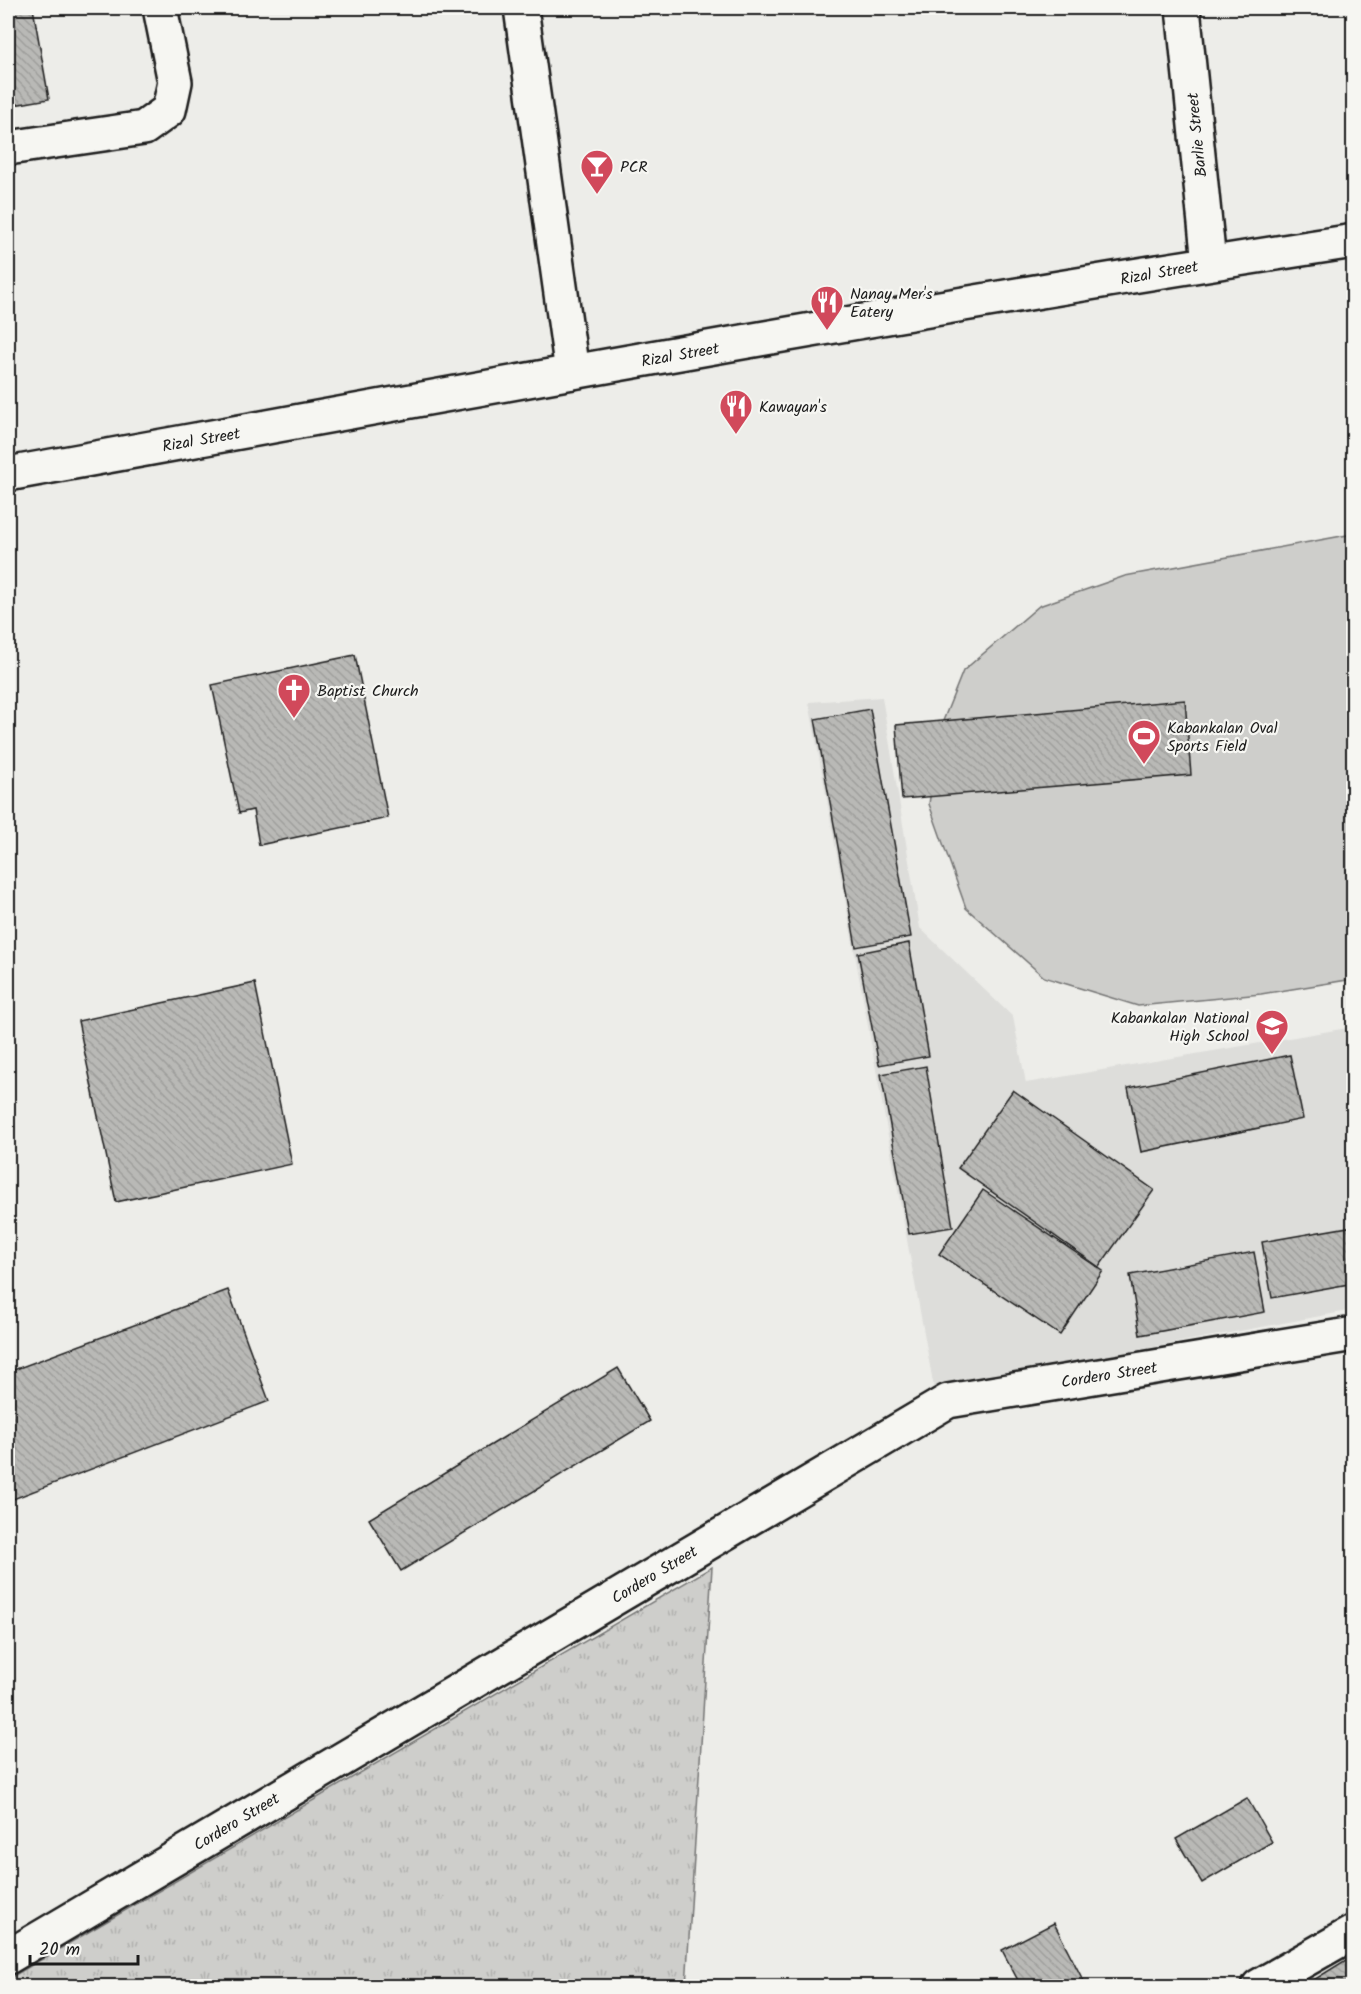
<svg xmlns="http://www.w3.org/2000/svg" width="1361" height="1994" viewBox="0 0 1361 1994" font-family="Kalam,sans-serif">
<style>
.built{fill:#ddddda}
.grass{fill:url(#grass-tufts);stroke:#757574;stroke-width:1.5}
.green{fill:#cececb;stroke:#757574;stroke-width:1.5}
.building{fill:url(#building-back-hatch);stroke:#1c1c1c;stroke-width:1.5}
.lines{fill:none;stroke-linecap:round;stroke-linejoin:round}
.minor-casing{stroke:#1c1c1c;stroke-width:38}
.tertiary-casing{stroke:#1c1c1c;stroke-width:38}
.secondary-casing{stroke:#1c1c1c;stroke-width:38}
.minor{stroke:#f6f6f2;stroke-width:33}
.tertiary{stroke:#f6f6f2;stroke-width:33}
.secondary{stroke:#f6f6f2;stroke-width:33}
.labels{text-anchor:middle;stroke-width:4.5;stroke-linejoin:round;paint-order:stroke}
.street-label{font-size:16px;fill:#1c1c1c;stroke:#f6f6f2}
.poi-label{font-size:16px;fill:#1c1c1c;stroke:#f6f6f2;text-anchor:start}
</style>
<defs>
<pattern id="grass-tufts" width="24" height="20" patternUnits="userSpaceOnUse" patternTransform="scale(1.5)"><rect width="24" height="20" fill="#cececb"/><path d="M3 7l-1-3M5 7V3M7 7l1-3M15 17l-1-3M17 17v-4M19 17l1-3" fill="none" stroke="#b0b0ae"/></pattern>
<pattern id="building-back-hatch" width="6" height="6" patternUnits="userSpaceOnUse" patternTransform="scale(1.5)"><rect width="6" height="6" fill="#b9b9b6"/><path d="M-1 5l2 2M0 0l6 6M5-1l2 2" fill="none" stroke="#9e9e9c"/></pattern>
</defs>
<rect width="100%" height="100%" fill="#edede9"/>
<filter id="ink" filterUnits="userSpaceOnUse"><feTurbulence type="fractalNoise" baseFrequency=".0167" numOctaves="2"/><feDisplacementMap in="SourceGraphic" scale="12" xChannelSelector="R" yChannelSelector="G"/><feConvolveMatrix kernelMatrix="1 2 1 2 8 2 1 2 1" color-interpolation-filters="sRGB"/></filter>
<g filter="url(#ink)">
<polygon class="built" points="882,697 920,928 1013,1017 1026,1083 1353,1027 1353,1310 934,1388 809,702"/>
<polygon class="grass" points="712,1567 686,1986 8,1986 8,1979"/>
<polygon class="green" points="1353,534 1353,979 1261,994 1138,1006 1044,977 966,908 929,804 941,726 963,671 1039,606 1125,576"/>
<g class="building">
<polygon points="8,8 33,8 49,99 8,106"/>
<polygon points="355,655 388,818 259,845 253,810 239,813 212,685"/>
<polygon points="1185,700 1191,775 902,799 896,725"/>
<polygon points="870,709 911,937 856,947 815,719"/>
<polygon points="909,943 929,1056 879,1065 858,953"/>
<polygon points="255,983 292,1164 116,1202 78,1021"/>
<polygon points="1290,1055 1303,1119 1141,1152 1128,1088"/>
<polygon points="926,1066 953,1227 909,1234 881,1074"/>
<polygon points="1013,1090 1154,1190 1099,1267 958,1168"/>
<polygon points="983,1190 1103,1271 1060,1335 939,1254"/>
<polygon points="1354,1226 1354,1283 1272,1298 1262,1242"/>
<polygon points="1254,1252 1265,1312 1140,1335 1130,1275"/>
<polygon points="228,1290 269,1401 8,1501 8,1372"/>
<polygon points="618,1368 650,1421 401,1571 369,1519"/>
<polygon points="1247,1798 1272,1842 1202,1883 1176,1839"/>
<polygon points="1054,1923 1086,1986 1021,1986 1002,1950"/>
<polygon points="1354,1955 1354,1986 1304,1986"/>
</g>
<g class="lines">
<defs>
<g id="minor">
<polyline points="521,8 572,372"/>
<polyline points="1183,8 1209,263"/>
<polyline points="8,148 144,128 169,110 175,82 160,8"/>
<polyline points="1259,1986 1354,1932"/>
</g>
<polyline id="tertiary" points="8,1957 948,1401 1354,1334"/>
<path id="secondary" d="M8,474c448,-81 895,-164 1346,-233"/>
</defs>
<use href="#minor" class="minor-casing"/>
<use href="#tertiary" class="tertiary-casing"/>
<use href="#secondary" class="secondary-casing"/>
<use href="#minor" class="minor"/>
<use href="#tertiary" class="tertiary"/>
<use href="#secondary" class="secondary"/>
</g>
</g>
<defs>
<symbol id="bar-pin" viewBox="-11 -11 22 30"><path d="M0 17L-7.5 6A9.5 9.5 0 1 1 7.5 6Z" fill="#d1495b" stroke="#f6f6f2"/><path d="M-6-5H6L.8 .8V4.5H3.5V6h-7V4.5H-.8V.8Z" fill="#fff"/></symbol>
<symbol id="restaurant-pin" viewBox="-11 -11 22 30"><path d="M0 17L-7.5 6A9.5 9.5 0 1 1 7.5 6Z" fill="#d1495b" stroke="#f6f6f2"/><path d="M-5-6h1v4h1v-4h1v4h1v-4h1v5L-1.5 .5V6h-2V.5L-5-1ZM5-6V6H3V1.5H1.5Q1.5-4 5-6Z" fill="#fff"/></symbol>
<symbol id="church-pin" viewBox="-11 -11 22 30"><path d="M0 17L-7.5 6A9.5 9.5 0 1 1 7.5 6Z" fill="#d1495b" stroke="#f6f6f2"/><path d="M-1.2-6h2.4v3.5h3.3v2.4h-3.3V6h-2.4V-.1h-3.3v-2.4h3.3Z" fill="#fff"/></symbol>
<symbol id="stadium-pin" viewBox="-11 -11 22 30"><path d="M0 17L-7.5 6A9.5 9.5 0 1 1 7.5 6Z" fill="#d1495b" stroke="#f6f6f2"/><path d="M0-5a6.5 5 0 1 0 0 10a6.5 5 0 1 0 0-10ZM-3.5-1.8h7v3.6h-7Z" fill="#fff"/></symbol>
<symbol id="school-pin" viewBox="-11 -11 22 30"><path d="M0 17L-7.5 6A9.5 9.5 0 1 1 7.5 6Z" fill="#d1495b" stroke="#f6f6f2"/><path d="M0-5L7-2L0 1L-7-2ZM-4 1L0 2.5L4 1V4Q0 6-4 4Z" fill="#fff"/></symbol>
</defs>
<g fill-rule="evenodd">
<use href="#bar-pin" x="578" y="147" width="38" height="52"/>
<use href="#restaurant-pin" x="808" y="283" width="38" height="52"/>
<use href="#restaurant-pin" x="717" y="387" width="38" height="52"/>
<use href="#church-pin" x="275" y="671" width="38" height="52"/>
<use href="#stadium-pin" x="1125" y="717" width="38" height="52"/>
<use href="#school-pin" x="1253" y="1007" width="38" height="52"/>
</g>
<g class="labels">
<g class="street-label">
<text transform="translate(1196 135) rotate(-96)" y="6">Barlie Street</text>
<text transform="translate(1159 272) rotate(-10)" y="6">Rizal Street</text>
<text transform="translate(680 354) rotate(-10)" y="6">Rizal Street</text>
<text transform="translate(201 439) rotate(-10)" y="6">Rizal Street</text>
<text transform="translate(1109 1374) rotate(-9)" y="6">Cordero Street</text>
<text transform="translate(654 1574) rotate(-31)" y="6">Cordero Street</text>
<text transform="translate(236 1821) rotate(-31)" y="6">Cordero Street</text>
</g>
<g class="poi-label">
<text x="620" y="172">PCR</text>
<text x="850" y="299">Nanay Mer's<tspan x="850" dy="18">Eatery</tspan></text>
<text x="759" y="412">Kawayan's</text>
<text x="317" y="696">Baptist Church</text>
<text x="1167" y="733">Kabankalan Oval<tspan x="1167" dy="18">Sports Field</tspan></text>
<text x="1249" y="1023" text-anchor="end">Kabankalan National<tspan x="1249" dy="18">High School</tspan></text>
</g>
</g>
<rect width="1361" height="1994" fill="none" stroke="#f6f6f2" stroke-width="30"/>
<rect x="15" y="15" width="1331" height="1964" fill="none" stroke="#1c1c1c" stroke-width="2" filter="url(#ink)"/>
<path d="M30 1955v9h108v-9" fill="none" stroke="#1c1c1c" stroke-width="3"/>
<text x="39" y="1955" font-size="18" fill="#1c1c1c" stroke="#f6f6f2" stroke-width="4.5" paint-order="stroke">20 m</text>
</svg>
